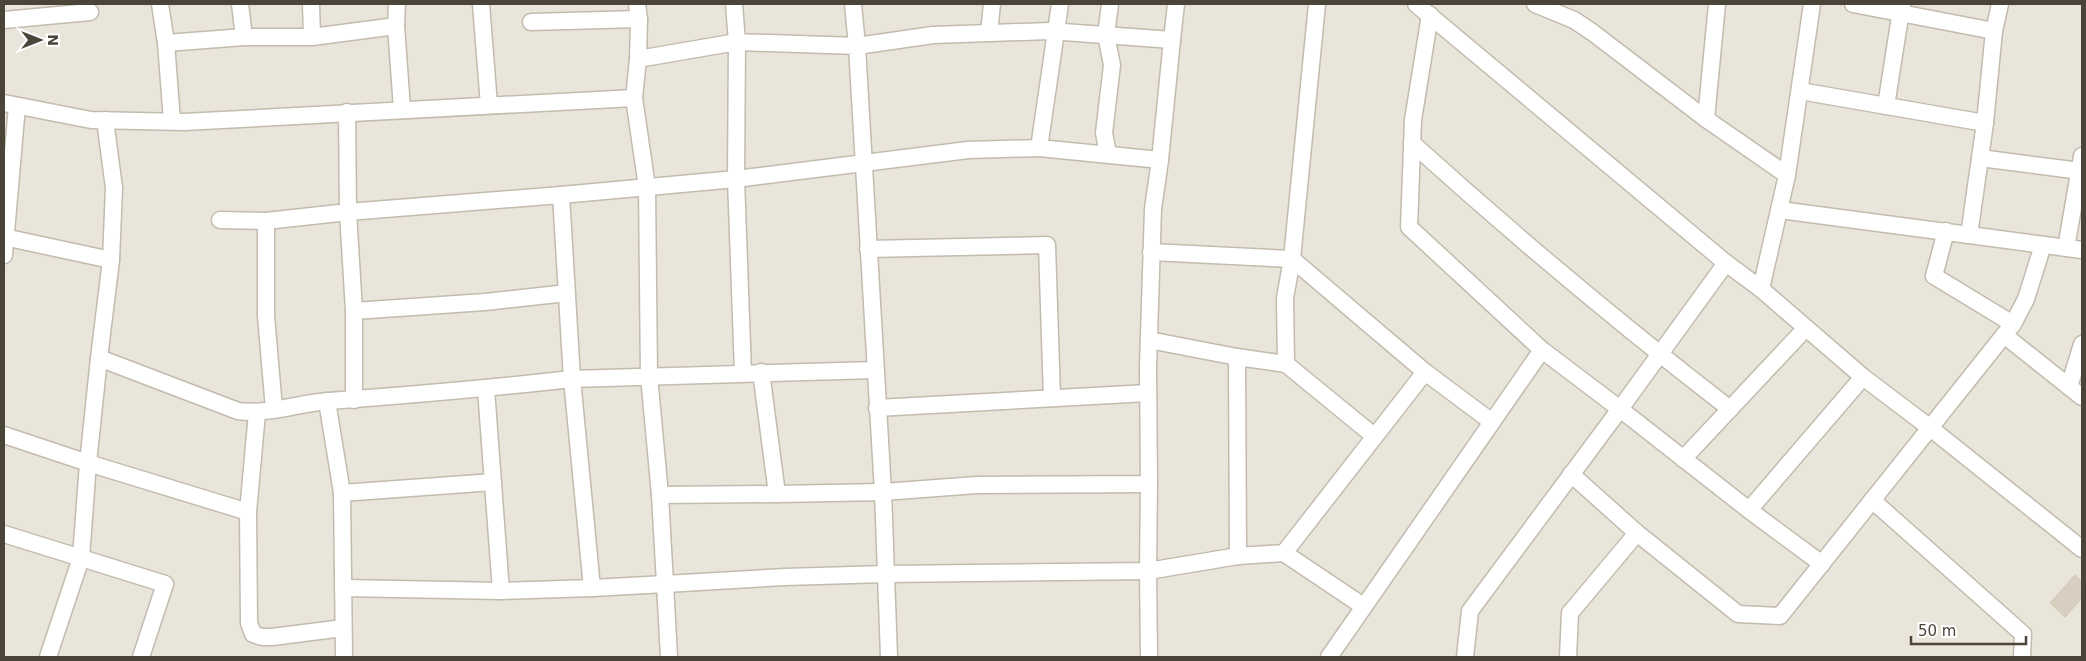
<svg xmlns="http://www.w3.org/2000/svg" width="2086" height="661" viewBox="0 0 2086 661" font-family="'DejaVu Sans',sans-serif">
<style>
.residential{fill:#eae5da}
.building{fill:#d8cfc1;stroke:#d3c7b4}
.lines{fill:none;stroke-linecap:round;stroke-linejoin:round}
.street-casing{stroke:#c2bbae;stroke-width:19}
.street{stroke:#fff;stroke-width:16}
</style>
<rect width="100%" height="100%" fill="#f6f3ec"/>
<rect class="residential" x="4" y="4" width="2078" height="653"/>
<polygon class="building" points="2075,575 2082,582 2082,598 2065,617 2050,603"/>
<g class="lines">
<defs>
<g id="street">
<polyline points="160,4 166,43 244,37 312,37 396,26"/>
<polyline points="240,4 244,37"/>
<polyline points="311,4 312,37"/>
<polyline points="397,4 396,26 402,109"/>
<polyline points="481,4 489,105"/>
<polyline points="637,4 639,19 638,59 737,42 736,179 743,373"/>
<polyline points="734,4 737,42 857,46 883,492 977,485 1149,484 1148,367 1153,209 1160,160 1172,40"/>
<polyline points="853,4 857,46 933,35 1050,31 1172,40 1176,4"/>
<polyline points="1060,4 1039,148 1160,160"/>
<polyline points="1416,4 1726,263 1761,289 1863,377 1929,427 2082,549"/>
<polyline points="1535,4 1574,20 1592,32 1706,119 1787,175"/>
<polyline points="4,20 90,12"/>
<polyline points="531,22 639,19"/>
<polyline points="1994,31 2000,4"/>
<polyline points="989,33 992,4"/>
<polyline points="166,43 172,121"/>
<polyline points="1800,91 1985,123 1994,31 1853,4"/>
<polyline points="634,98 647,187 649,376 660,495 777,494"/>
<polyline points="4,103 91,120 184,122 634,98 638,59"/>
<polyline points="1886,106 1902,4"/>
<polyline points="1706,119 1717,4"/>
<polyline points="105,120 114,188 111,260"/>
<path d="M1412,143c103,93 208,181 318,266"/>
<polyline points="1108,154 1104,133 1112,65 1106,35 1110,4"/>
<polyline points="1980,158 2080,171"/>
<polyline points="1780,210 1969,235 1985,123"/>
<polyline points="220,220 266,221 348,212 347,112"/>
<polyline points="266,221 266,316 274,409"/>
<polyline points="1946,231 1934,276 2013,324 2004,335"/>
<polyline points="1969,235 2082,250"/>
<polyline points="4,237 111,260 99,358"/>
<polyline points="2066,248 2082,156"/>
<polyline points="868,249 1047,245 1052,398"/>
<polyline points="1151,252 1292,259 1317,4"/>
<polyline points="4,255 17,106"/>
<polyline points="1761,289 1787,175 1812,4"/>
<polyline points="354,311 348,212 561,195"/>
<polyline points="2013,324 2026,299 2043,245"/>
<polyline points="1149,340 1237,357"/>
<polyline points="1542,350 1620,409 1726,263"/>
<polyline points="1286,364 1374,436"/>
<polyline points="875,370 572,379 561,195 736,179 968,150 1039,148"/>
<polyline points="2069,387 2082,344"/>
<polyline points="486,389 501,591 592,588"/>
<polyline points="354,400 354,311 485,302 567,293"/>
<polyline points="327,401 342,493 344,657"/>
<polyline points="877,408 1148,393"/>
<polyline points="4,435 88,463 81,558 48,657"/>
<polyline points="1683,459 1805,329"/>
<polyline points="342,493 493,482"/>
<polyline points="660,495 665,584 785,577 886,574 883,492 777,494 761,372"/>
<polyline points="1872,500 2023,634 2022,657"/>
<polyline points="1749,510 1822,564"/>
<polyline points="248,512 257,413"/>
<polyline points="1637,533 1738,614 1780,616 2004,335 2082,397"/>
<polyline points="4,534 165,584 141,657"/>
<polyline points="1284,553 1363,606"/>
<polyline points="1238,556 1237,357 1286,364 1285,298 1292,259 1425,372"/>
<polyline points="343,588 501,591"/>
<path d="M343,628l-71,9h-10l-9,-3 -4,-11 -1,-111 -160,-49 11,-105 139,53c31,4 60,-8 91,-10 81,-6 162,-13 243,-22l20,209 73,-4 4,73"/>
<polyline points="889,657 886,574 1148,571 1149,484"/>
<polyline points="1149,657 1148,571 1238,556 1284,553 1425,372 1492,422"/>
<polyline points="1329,657 1542,350 1409,227 1413,120 1430,15"/>
<polyline points="1465,657 1470,611 1620,409 1749,510 1863,377"/>
<polyline points="1568,657 1570,613 1637,533 1571,474"/>
</g>
</defs>
<use href="#street" class="street-casing"/>
<use href="#street" class="street"/>
</g>
<rect width="2086" height="661" fill="none" stroke="#4b4439" stroke-width="10"/>
<g transform="translate(40 40) rotate(90)" stroke="#ffffff" stroke-width="4" paint-order="stroke">
<path d="M0-4L9 19L0 12L-9 19Z" fill="#4b4439"/>
<text y="-8" font-size="14" font-weight="bold" text-anchor="middle" fill="#4b4439">N</text>
</g>
<path d="M1911 636v8h115v-8" fill="none" stroke="#4b4439" stroke-width="2.5"/>
<text x="1918" y="636" font-size="15" fill="#4b4439" stroke="#ffffff" stroke-width="4" paint-order="stroke">50 m</text>
</svg>
